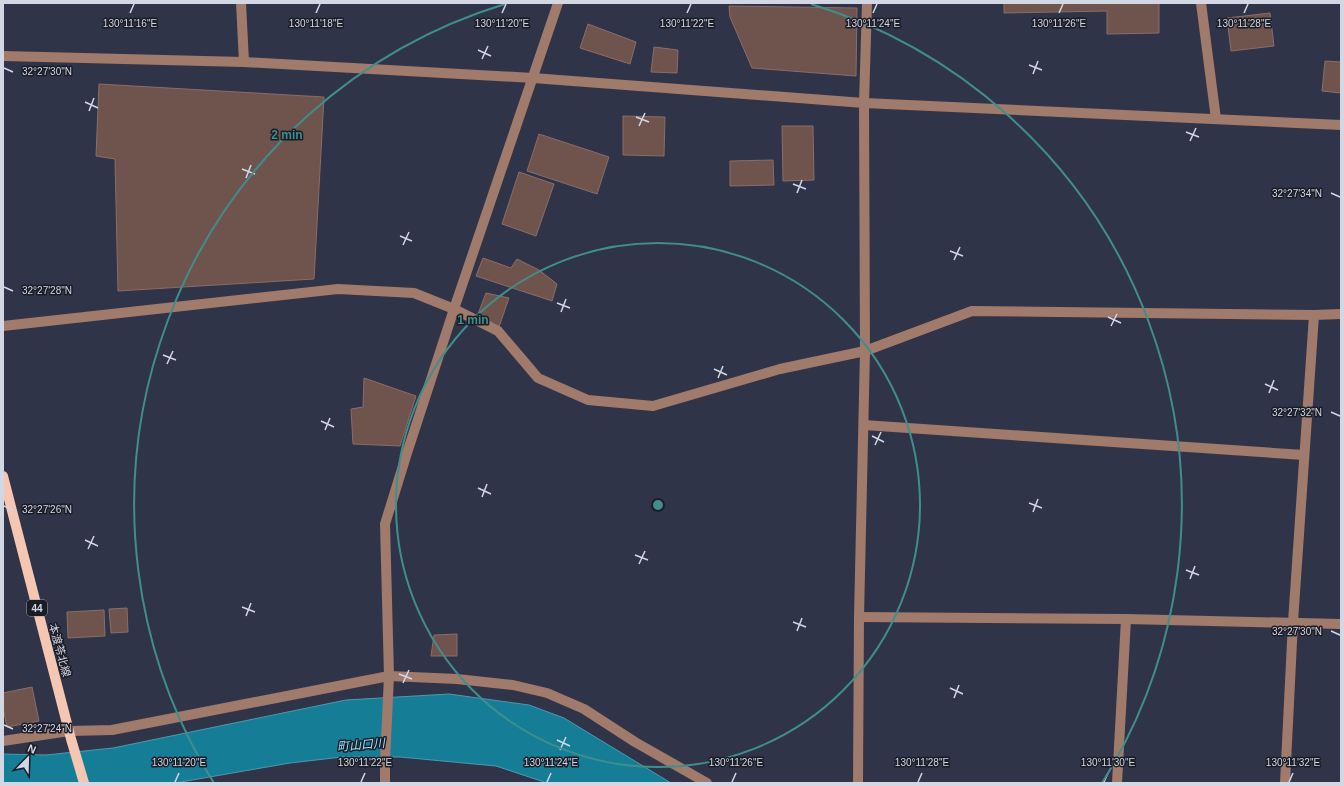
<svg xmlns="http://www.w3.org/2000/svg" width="1344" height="786" viewBox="0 0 1344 786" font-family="Arial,'Noto Sans JP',sans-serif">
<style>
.water{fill:#157e96;stroke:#4e99ad}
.building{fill:#6f544e;stroke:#8a6d67}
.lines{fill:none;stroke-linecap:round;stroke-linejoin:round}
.minor{stroke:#a07a6a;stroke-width:10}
.major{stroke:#f5c7b2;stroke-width:10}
.ticks{fill:none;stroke:#d3d7e4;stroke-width:1.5}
.ring{fill:none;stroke:#408e8c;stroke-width:2}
.labels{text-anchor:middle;stroke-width:3;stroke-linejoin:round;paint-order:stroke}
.shield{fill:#1a1c26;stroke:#9c9fab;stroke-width:1}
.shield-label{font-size:10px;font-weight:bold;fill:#d3d7e4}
.street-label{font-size:11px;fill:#d3d7e4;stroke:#1a1c26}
.water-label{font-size:12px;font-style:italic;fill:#90e4fe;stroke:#1a1c26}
.ticks-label{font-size:10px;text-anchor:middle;fill:#d3d7e4;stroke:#1a1c26;stroke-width:3;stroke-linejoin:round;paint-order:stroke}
.centre{fill:#408e8c;stroke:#1a1c26;stroke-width:2}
.ring-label{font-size:12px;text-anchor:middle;font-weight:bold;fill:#408e8c;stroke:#1a1c26;stroke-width:3;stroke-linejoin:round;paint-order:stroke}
</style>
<rect width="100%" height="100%" fill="#303449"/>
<polygon class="water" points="449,694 529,705 564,718 671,783 547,783 496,766 400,757 342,757 290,763 175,783 3,783 3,754 46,755 113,748 346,700"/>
<g class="building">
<polygon points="1004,3 1159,3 1159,33 1107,34 1107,11 1004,13"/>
<polygon points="729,6 857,8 856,76 752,68 730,17"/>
<polygon points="1270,13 1274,46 1231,51 1227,18"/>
<polygon points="588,24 636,42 630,64 580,48"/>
<polygon points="654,47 678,50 677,73 651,72"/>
<polygon points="1325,61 1341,62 1341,93 1322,91"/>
<polygon points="99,84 324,97 314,279 118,291 115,159 96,156"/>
<polygon points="623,116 665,117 664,156 623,155"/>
<polygon points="782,126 813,126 814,180 783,181"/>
<polygon points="539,134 609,157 597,194 527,171"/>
<polygon points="773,160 774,185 730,186 730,161"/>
<polygon points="519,172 554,184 536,236 502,224"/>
<polygon points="483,258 511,268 517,259 539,270 557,284 552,301 476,276"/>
<polygon points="486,293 509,298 499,327 478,314"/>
<polygon points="364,378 416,396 400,446 353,444 351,409 363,407"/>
<polygon points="127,608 128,632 111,633 109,609"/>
<polygon points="104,610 105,636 68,638 67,612"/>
<polygon points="457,634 457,656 431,656 434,635"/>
<polygon points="32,687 39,721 7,727 3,708 3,693"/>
</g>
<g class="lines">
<g class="minor">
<polyline points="241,3 244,62"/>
<polyline points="1201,3 1216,119"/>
<polyline points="3,56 244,62 533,78 864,103 1341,125"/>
<polyline points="3,326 338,289 414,293 454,309 498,331 538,378 588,400 653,406 780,369 865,351 972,311 1314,315 1341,314"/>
<polyline points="864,425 1304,455"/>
<polyline points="859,617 1126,619 1341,624"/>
<polyline points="3,741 69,731 112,730 389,676 457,679 513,685 547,693 584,709 635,742 707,783"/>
<polyline points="385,783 385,762 389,676 385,524 407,453 454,309 558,3"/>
<polyline points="858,783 859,617 865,351 864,103 867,3"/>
<polyline points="1117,783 1126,619"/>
<polyline points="1285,783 1293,622 1314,315"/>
</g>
<polyline class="major" points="3,476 71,739 84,783"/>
</g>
<path class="ticks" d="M130,13l4,-9M316,13l4,-9M502,13l4,-9M687,13l4,-9M873,13l4,-9M1059,13l4,-9M1244,13l4,-9M478,50l13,6M482,59l6,-13M1029,65l13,5M4,68l9,4M1033,74l5,-13M85,102l13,6M89,111l5,-13M636,117l13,5M639,126l6,-13M1186,132l13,5M1190,141l6,-13M242,169l13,5M246,178l5,-13M793,184l13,5M797,193l5,-13M1331,193l9,4M400,236l12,5M403,245l6,-13M950,251l13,5M954,260l6,-13M4,287l9,4M557,303l13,5M561,312l5,-13M1108,317l13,6M1111,326l6,-12M163,355l13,5M167,364l6,-13M714,369l13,6M718,378l5,-12M1265,384l13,6M1269,393l5,-13M1331,412l9,4M321,421l13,6M325,430l5,-12M872,436l12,6M875,445l6,-13M478,488l13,6M482,497l5,-13M1029,503l13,5M4,506l9,4M1033,512l5,-13M85,540l13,6M88,549l6,-13M635,555l13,5M639,564l6,-13M1186,570l13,5M1190,579l5,-13M242,607l13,5M246,616l5,-13M793,622l13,5M797,631l5,-13M1331,631l9,4M399,674l13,5M403,683l6,-13M950,688l13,6M954,698l5,-13M4,725l9,4M557,740l13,6M560,750l6,-13M175,782l4,-9M361,782l4,-9M547,782l4,-9M732,782l4,-9M918,782l4,-9M1104,782l4,-9M1289,782l4,-9"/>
<g class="ring">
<circle cx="658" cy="505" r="262"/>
<path d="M214 783A524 524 0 0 1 505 4M811 4A524 524 0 0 1 1102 783"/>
</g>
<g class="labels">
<rect class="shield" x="27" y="600" width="20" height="16" rx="3"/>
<g class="shield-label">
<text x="37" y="612">44</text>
</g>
<g class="street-label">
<text transform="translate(60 650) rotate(75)" y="4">本渡苓北線</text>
</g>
<g class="water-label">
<text transform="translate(361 745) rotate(-5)" y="4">町山口川</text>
</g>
</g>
<g class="ticks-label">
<text x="130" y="27">130°11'16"E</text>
<text x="316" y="27">130°11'18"E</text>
<text x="502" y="27">130°11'20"E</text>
<text x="687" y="27">130°11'22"E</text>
<text x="873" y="27">130°11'24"E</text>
<text x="1059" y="27">130°11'26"E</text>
<text x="1244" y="27">130°11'28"E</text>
<text x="47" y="75">32°27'30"N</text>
<text x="1297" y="197">32°27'34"N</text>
<text x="47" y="294">32°27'28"N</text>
<text x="1297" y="416">32°27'32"N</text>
<text x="47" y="513">32°27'26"N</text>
<text x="1297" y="635">32°27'30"N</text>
<text x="47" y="732">32°27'24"N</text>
<text x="179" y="766">130°11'20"E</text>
<text x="365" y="766">130°11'22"E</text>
<text x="551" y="766">130°11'24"E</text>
<text x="736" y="766">130°11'26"E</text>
<text x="922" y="766">130°11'28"E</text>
<text x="1108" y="766">130°11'30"E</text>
<text x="1293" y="766">130°11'32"E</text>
</g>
<circle cx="658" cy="505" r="6" class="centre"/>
<g class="ring-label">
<text x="287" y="139">2 min</text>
<text x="473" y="324">1 min</text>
</g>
<rect width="1344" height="786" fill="none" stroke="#d3d7e4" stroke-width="8"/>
<g transform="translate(28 758) rotate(23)" stroke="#1a1c26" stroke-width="3" paint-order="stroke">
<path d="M0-3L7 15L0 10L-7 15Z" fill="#d3d7e4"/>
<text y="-6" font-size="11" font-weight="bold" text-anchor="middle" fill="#d3d7e4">N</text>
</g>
</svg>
